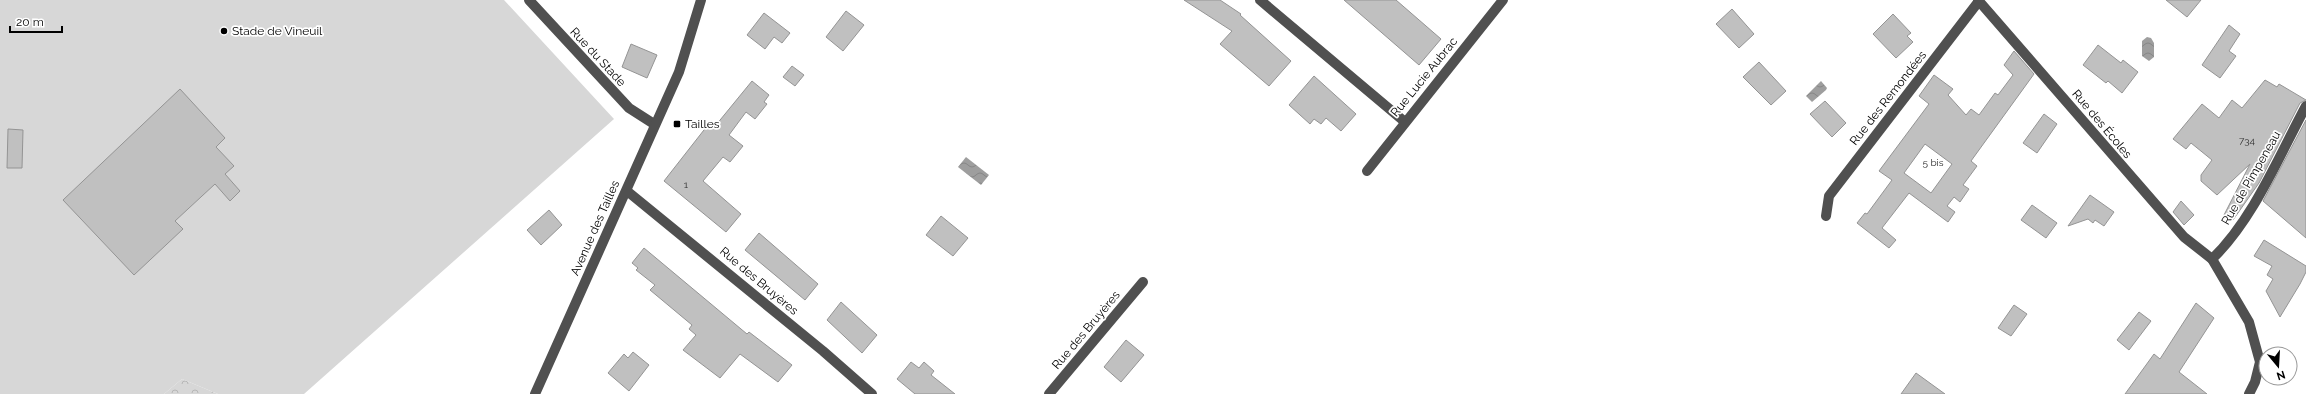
<svg xmlns="http://www.w3.org/2000/svg" width="2306" height="394" viewBox="0 0 2306 394" font-family="Raleway,sans-serif">
<style>
.grass{fill:#d7d7d7}
.forest{fill:url(#forest-crowns)}
.water{fill:url(#water-waves)}
.building{fill:#c0c0c0;stroke:#949494;fill-rule:evenodd}
.lines{fill:none;stroke-linecap:round;stroke-linejoin:round}
.minor{stroke:#505050;stroke-width:10}
.poi-dot{fill:#000;stroke:#fff;stroke-width:1.5}
.labels{text-anchor:middle;stroke-width:3.5;stroke-linejoin:round;paint-order:stroke}
.number-label{font-size:10px;fill:#303030}
.poi-label{font-size:12px;fill:#000;stroke:#fff;text-anchor:start}
.street-label{font-size:12px;fill:#000;stroke:#fff}
</style>
<defs>
<pattern id="forest-crowns" width="20" height="18" patternUnits="userSpaceOnUse"><rect width="20" height="18" fill="#d7d7d7"/><path d="M2 6a3 3 0 1 1 6 0M12 15a3 3 0 1 1 6 0" fill="none" stroke="#b7b7b7"/></pattern>
<pattern id="water-waves" width="16" height="10" patternUnits="userSpaceOnUse"><rect width="16" height="10" fill="#9e9e9e"/><path d="M0 5q4-4 8 0t8 0" fill="none" stroke="#868686"/></pattern>
</defs>
<rect width="100%" height="100%" fill="#fff"/>
<polygon class="grass" points="0,0 504,0 614,119 304,394 218,394 182,379 164,394 0,394"/>
<polygon class="forest" points="182,379 218,394 164,394"/>
<g class="water">
<polygon points="2147,37 2151,38 2154,43 2154,57 2149,61 2142,56 2142,41"/>
<polygon points="1821,81 1827,88 1826,90 1812,102 1806,96"/>
<polygon points="966,157 989,175 981,185 958,167"/>
</g>
<g class="building">
<polygon points="1184,0 1220,0 1241,14 1240,15 1291,61 1269,86 1220,44 1232,31"/>
<polygon points="1344,0 1396,0 1441,39 1419,65"/>
<polygon points="2166,0 2201,0 2187,17"/>
<polygon points="1732,9 1754,34 1739,48 1716,24"/>
<polygon points="846,11 864,25 843,51 826,37"/>
<polygon points="764,13 790,33 782,43 774,37 765,49 747,35"/>
<polygon points="1893,14 1911,33 1907,36 1913,42 1896,58 1873,34"/>
<polygon points="2229,25 2240,34 2229,51 2236,56 2220,78 2202,65"/>
<polygon points="631,44 657,55 647,78 622,67"/>
<polygon points="2098,45 2121,63 2123,60 2138,72 2122,93 2108,81 2106,83 2083,65"/>
<path d="M2014,51l20,23 -63,87 6,5 -14,19 6,4 -9,13 -6,-5 -7,9 8,6 -7,10 -39,-29 -27,35 14,12 -7,8 -32,-25 8,-10 2,1 25,-34 -13,-9 50,-67 -10,-8 15,-21 19,14 -5,6 18,20 5,-6 8,6 16,-22 3,2 15,-20 -9,-10zM1925,144l27,20 -21,29 -27,-20z"/>
<polygon points="1759,62 1786,91 1771,105 1743,77"/>
<polygon points="792,66 804,75 795,86 783,77"/>
<polygon points="1314,76 1356,114 1341,131 1326,118 1321,124 1314,119 1310,124 1289,105"/>
<polygon points="2265,80 2277,87 2279,84 2306,100 2300,103 2259,183 2233,220 2224,215 2250,164 2217,195 2201,181 2201,175 2212,160 2191,143 2186,149 2173,139 2202,104 2219,118 2232,100 2242,108"/>
<polygon points="752,81 769,95 764,102 767,104 755,119 746,112 729,135 743,146 730,162 723,157 703,181 741,214 726,232 664,181 711,121 716,125"/>
<polygon points="180,89 225,138 216,147 234,166 225,174 240,191 230,201 215,184 175,221 183,229 134,275 63,200"/>
<polygon points="1825,101 1846,123 1832,137 1810,114"/>
<polygon points="2044,114 2057,124 2037,153 2023,143"/>
<polygon points="2306,120 2306,238 2263,201"/>
<polygon points="8,129 23,130 22,168 7,168"/>
<polygon points="2090,195 2114,212 2104,226 2095,220 2093,223 2088,219 2068,226"/>
<polygon points="2181,201 2194,215 2184,225 2173,212"/>
<polygon points="2032,205 2057,223 2046,238 2021,220"/>
<polygon points="549,210 562,225 541,245 527,230"/>
<polygon points="941,216 968,238 953,256 926,235"/>
<polygon points="759,233 818,284 805,300 745,250"/>
<polygon points="2264,240 2306,266 2306,272 2300,284 2280,317 2266,291 2273,279 2267,275 2272,266 2254,256"/>
<polygon points="644,248 747,334 749,332 792,365 778,382 740,354 720,378 683,350 696,335 689,329 692,325 650,290 655,285 636,270 638,268 632,263"/>
<polygon points="841,302 877,335 862,353 827,320"/>
<polygon points="2196,303 2214,318 2179,372 2207,394 2125,394 2154,354 2160,359"/>
<polygon points="2014,305 2027,314 2011,336 1998,328"/>
<polygon points="2139,312 2151,321 2129,350 2117,340"/>
<polygon points="1126,340 1144,355 1121,382 1104,367"/>
<polygon points="633,352 649,365 629,391 608,373 624,354 628,358"/>
<polygon points="911,362 919,368 924,362 934,371 931,375 955,394 915,394 897,379"/>
<polygon points="1916,373 1945,394 1901,394"/>
</g>
<g class="lines">
<g class="minor">
<polyline points="529,0 629,108 654,124"/>
<polyline points="1260,0 1405,122"/>
<polyline points="1978,0 2184,237 2212,259 2249,322 2260,362 2255,382 2249,394"/>
<polyline points="1367,171 1503,0"/>
<polyline points="627,191 823,351 872,394"/>
<polyline points="1826,216 1829,196 1979,1"/>
<path d="M2212,259c41,-39 67,-103 94,-153"/>
<polyline points="535,394 679,72 701,0"/>
<polyline points="1049,394 1143,282"/>
</g>
</g>
<g class="poi-dot">
<circle cx="224" cy="31" r="4"/>
<rect x="673" y="120" width="8" height="8" rx="2"/>
</g>
<g class="labels">
<g class="number-label">
<text x="2247" y="144">734</text>
<text x="1933" y="166">5 bis</text>
<text x="686" y="188">1</text>
</g>
<g class="poi-label">
<text x="232" y="35">Stade de Vineuil</text>
<text x="685" y="128">Tailles</text>
</g>
<g class="street-label">
<text transform="translate(598 57) rotate(47)" y="4">Rue du Stade</text>
<text transform="translate(1424 77) rotate(-51)" y="4">Rue Lucie Aubrac</text>
<text transform="translate(1888 98) rotate(-52)" y="4">Rue des Remondées</text>
<text transform="translate(2102 124) rotate(50)" y="4">Rue des Écoles</text>
<text transform="translate(2251 178) rotate(-60)" y="4">Rue de Pimpeneau</text>
<text transform="translate(595 228) rotate(-66)" y="4">Avenue des Tailles</text>
<text transform="translate(759 281) rotate(40)" y="4">Rue des Bruyères</text>
<text transform="translate(1086 330) rotate(-50)" y="4">Rue des Bruyères</text>
</g>
</g>
<g transform="translate(2278 366) rotate(162)"><circle r="19" fill="#ffffff" stroke="#999999"/>
<path d="M0-3L7 15L0 10L-7 15Z" fill="#000000"/>
<text y="-6" font-size="11" font-weight="bold" text-anchor="middle" fill="#000000">N</text>
</g>
<path d="M10 26v6h52v-6" fill="none" stroke="#000000" stroke-width="2"/>
<text x="16" y="26" font-size="12" fill="#000000" stroke="#ffffff" stroke-width="3" paint-order="stroke">20 m</text>
</svg>
